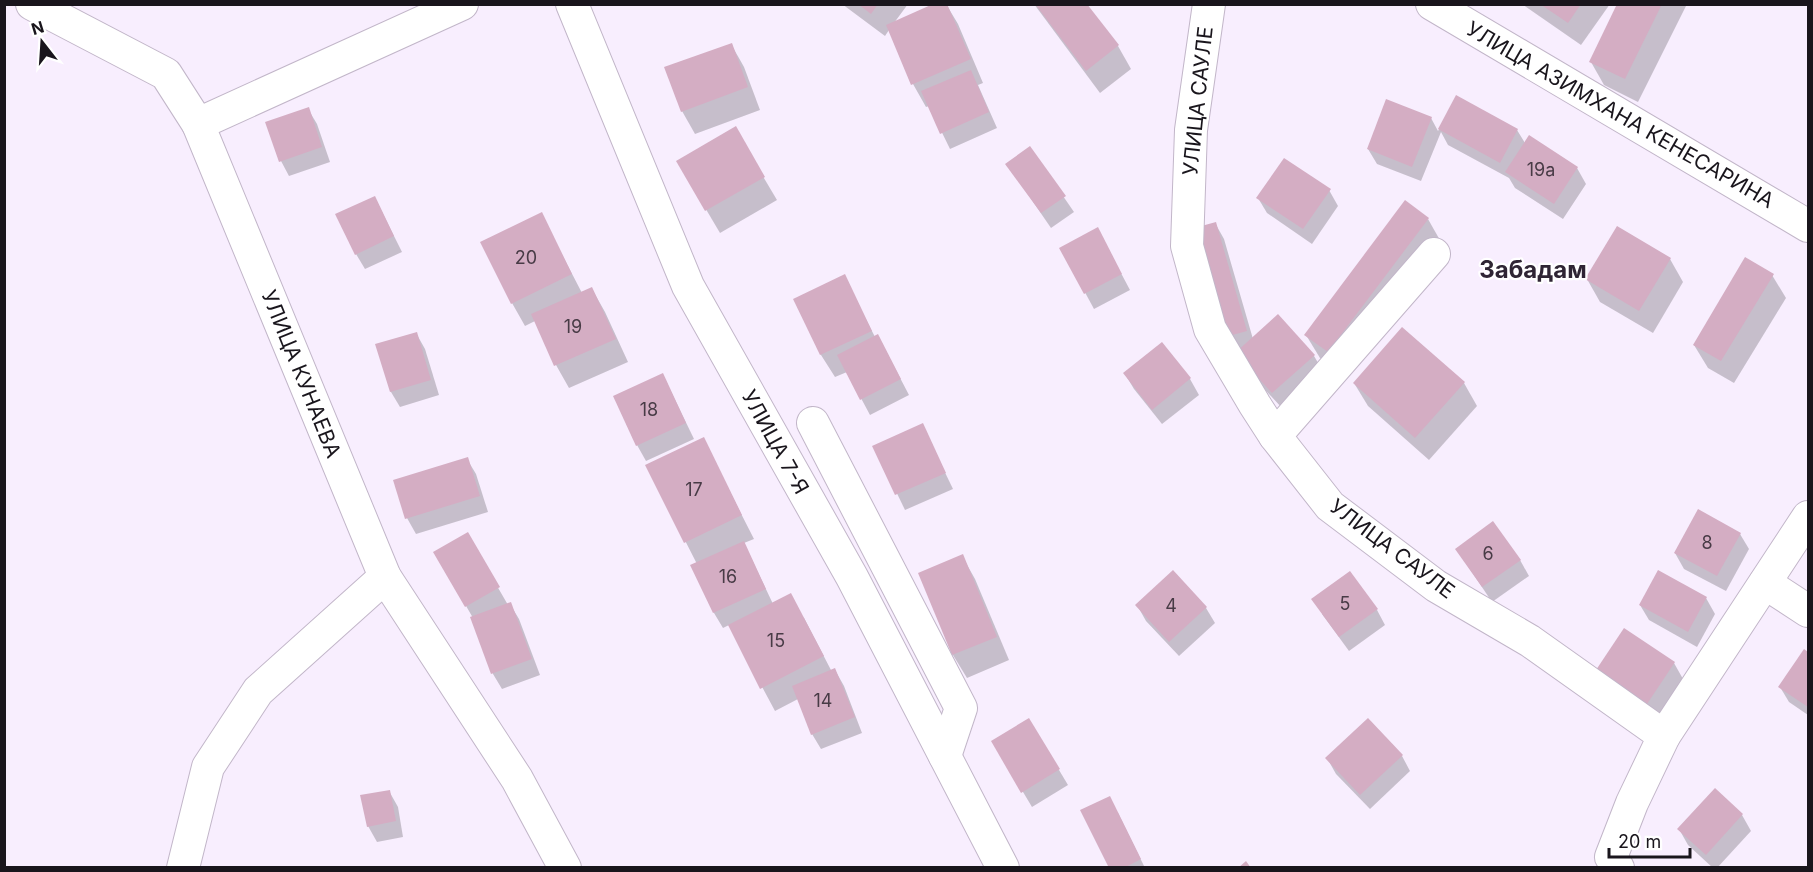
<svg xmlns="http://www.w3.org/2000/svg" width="1813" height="872" viewBox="0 0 1813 872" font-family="Inter,sans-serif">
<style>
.shadow{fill:#0003}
.building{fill:#d4adc3}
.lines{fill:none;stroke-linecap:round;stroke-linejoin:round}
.minor-casing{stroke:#c2b6c9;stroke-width:34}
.minor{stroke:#fff;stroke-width:32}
.labels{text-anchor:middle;stroke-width:4.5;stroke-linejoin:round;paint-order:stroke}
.number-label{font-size:18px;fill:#483b46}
.street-label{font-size:21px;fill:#19151c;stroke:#fff}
.quarter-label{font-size:24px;font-weight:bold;fill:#2f2534;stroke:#fff}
</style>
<rect width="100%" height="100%" fill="#f8eefe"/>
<g class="shadow">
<polygon points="842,4 908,4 894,23 946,4 958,24 983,83 978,85 997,128 950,149 929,106 926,107 913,84 889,30 885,36"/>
<polygon points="1034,4 1085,4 1118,46 1131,69 1100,93"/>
<polygon points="1522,4 1610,4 1581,45"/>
<polygon points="1619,4 1687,4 1638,102 1604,85 1591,62"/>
<polygon points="731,44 744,67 760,110 695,134 682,111"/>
<polygon points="1457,97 1517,130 1525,143 1577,168 1586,184 1563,219 1515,188 1509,178 1448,145 1441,132 1421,181 1377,164 1368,149 1431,118 1438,131"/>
<polygon points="308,109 317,124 330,162 289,176 281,161"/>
<polygon points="735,129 777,200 720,233 678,162"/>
<polygon points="1030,148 1074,212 1051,228 1007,164"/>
<polygon points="1329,190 1338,206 1312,244 1267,213 1258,198"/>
<polygon points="375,198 402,252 365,269 356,254"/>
<polygon points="541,214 582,293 592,289 605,312 628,362 569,388 556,365 535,321 525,326 512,303"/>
<polygon points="1428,219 1441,242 1342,374 1320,358 1306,335"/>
<polygon points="1215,223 1224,239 1253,339 1314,356 1323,371 1282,408 1246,369 1226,337"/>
<polygon points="1106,245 1130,290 1094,309 1061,248"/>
<polygon points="1670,259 1683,282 1653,333 1600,302 1587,279"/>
<polygon points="1772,275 1786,298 1734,383 1708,368 1694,345"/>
<polygon points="844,276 875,337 886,351 909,395 870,415 847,372 835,377 821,355 795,299"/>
<polygon points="416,333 425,349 439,395 400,407 391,392 377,345"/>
<polygon points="1162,344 1190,379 1199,395 1162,424 1134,389 1125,374"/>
<polygon points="663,375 694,439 646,461 637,445"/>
<polygon points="1354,383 1464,383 1477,406 1429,460 1368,406"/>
<polygon points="922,425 953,489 905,510 874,446"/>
<polygon points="703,439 754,539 744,543 773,604 804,618 832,672 835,670 844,686 862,733 821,749 812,734 798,699 775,711 729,625 723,628 714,613 692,566 697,564 647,466"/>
<polygon points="467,459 476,474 488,512 416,534 407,518"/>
<polygon points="467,534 508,605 510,604 519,619 540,675 502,689 493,674 473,618 435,552"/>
<polygon points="1740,534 1749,549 1726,591 1684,569 1675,553"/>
<polygon points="1457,550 1520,560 1529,576 1492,602"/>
<polygon points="962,556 975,579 1009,660 967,678 953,655 920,574"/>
<polygon points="1706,598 1715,614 1697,647 1649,620 1640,605"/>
<polygon points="1137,605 1206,608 1215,623 1179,656 1146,621"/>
<polygon points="1377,610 1385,625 1349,651 1322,614"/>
<polygon points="1804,651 1808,654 1808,715 1789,702 1780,687"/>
<polygon points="1674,663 1683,679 1656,719 1607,686"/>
<polygon points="1029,720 1068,785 1032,807 993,742"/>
<polygon points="1402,756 1410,771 1370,809 1336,774 1327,758"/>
<polygon points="1715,790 1742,815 1751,831 1717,868 1713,868 1688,845 1679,829"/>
<polygon points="389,791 398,807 403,837 377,842 368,826"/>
<polygon points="1118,813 1145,868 1111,868"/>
</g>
<g class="building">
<polygon points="858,4 878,4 871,14"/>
<polygon points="933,4 947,4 971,59 911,85 886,25"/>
<polygon points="1035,4 1087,4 1119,45 1086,71"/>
<polygon points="1540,4 1581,4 1568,23"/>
<polygon points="1617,4 1662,4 1625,79 1589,62"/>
<polygon points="732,43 748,87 681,112 664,67"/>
<polygon points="971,70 989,112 940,134 921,91"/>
<polygon points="1456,95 1518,129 1500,163 1438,129"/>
<polygon points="1386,99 1432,117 1412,167 1367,149"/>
<polygon points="309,107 322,147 279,162 265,122"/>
<polygon points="736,126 765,177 705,211 676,161"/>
<polygon points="1529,135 1578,167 1554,204 1505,172"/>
<polygon points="1030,146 1066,196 1041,213 1005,164"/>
<polygon points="1284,158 1331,189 1303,229 1256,198"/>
<polygon points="375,196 394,236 355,255 335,214"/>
<polygon points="1405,200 1429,218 1328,352 1304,335"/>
<polygon points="542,212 572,274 511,304 480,242"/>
<polygon points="1216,222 1247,331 1225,337 1194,228"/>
<polygon points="1617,226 1671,258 1639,311 1585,279"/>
<polygon points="1098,227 1122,274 1084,294 1059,248"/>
<polygon points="1745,257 1774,274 1721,361 1693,345"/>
<polygon points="845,274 872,331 820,355 793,299"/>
<polygon points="592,287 616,339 554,366 531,314"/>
<polygon points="1278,314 1315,355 1272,393 1235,353"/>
<polygon points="1402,327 1465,382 1415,438 1353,383"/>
<polygon points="417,332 431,380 390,392 375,344"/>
<polygon points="878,334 901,379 860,400 837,355"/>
<polygon points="1162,342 1191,378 1152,410 1123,373"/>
<polygon points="663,373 686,423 636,446 613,396"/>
<polygon points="923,423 946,473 895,495 872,446"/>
<polygon points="704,437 742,515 684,543 645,465"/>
<polygon points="468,457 480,496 405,519 393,480"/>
<polygon points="1698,509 1741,533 1717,576 1674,553"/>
<polygon points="1493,521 1521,560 1482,587 1455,549"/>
<polygon points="468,532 500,587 465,607 433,552"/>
<polygon points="744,541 766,589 713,613 690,565"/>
<polygon points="963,554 997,637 952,655 918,573"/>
<polygon points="1173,570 1207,607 1169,642 1135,605"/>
<polygon points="1658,570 1707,597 1688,632 1639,605"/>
<polygon points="1350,571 1378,609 1339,637 1311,599"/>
<polygon points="791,593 824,656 760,689 728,625"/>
<polygon points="511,602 532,659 491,674 470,617"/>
<polygon points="1624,628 1675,662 1647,704 1596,670"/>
<polygon points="1804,649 1808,652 1808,707 1778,687"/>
<polygon points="835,668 855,717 811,735 792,686"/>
<polygon points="1029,718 1060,769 1021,793 991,741"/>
<polygon points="1368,718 1403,755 1360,795 1325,758"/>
<polygon points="1715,788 1743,814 1706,855 1677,829"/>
<polygon points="390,790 396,821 367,827 360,795"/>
<polygon points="1110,796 1141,859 1124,868 1109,868 1080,810"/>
<polygon points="1246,861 1251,868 1238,868"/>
</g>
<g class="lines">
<defs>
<g id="minor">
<polyline points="32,4 166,74 198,124"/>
<polyline points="462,4 198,124 385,577 517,779 565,868"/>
<polyline points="572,4 688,286 852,577 1003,868"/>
<polyline points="1209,4 1191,130 1187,246 1210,329 1255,405 1275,436 1330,506 1436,586 1530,641 1664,736 1632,803 1611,857 1618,868"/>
<polyline points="1432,4 1808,226"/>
<polyline points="813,423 961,708 945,756"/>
<polyline points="1275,436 1434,254"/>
<polyline points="1765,583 1808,611"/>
<polyline points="1664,736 1808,517"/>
<polyline points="183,868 208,767 258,691 385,577"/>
</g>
</defs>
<use href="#minor" class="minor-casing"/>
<use href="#minor" class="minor"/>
</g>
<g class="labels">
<g class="number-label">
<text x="1541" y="176">19а</text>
<text x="526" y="264">20</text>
<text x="573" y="333">19</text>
<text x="649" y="416">18</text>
<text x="694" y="496">17</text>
<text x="1707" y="549">8</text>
<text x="1488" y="560">6</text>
<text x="728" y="583">16</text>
<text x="1345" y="610">5</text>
<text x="1171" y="612">4</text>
<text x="776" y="647">15</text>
<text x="823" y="707">14</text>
</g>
<g class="street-label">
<text transform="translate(1198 101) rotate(-84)" y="7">УЛИЦА САУЛЕ</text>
<text transform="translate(1620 115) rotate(30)" y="7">УЛИЦА АЗИМХАНА КЕНЕСАРИНА</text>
<text transform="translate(301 374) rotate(68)" y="7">УЛИЦА КУНАЕВА</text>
<text transform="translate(775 442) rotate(61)" y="7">УЛИЦА 7-Я</text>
<text transform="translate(1392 549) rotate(37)" y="7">УЛИЦА САУЛЕ</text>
</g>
<g class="quarter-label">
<text x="1533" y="278">Забадам</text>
</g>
</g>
<rect width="1813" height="872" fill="none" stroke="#19151c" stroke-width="12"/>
<g transform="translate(42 42) rotate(343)" stroke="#ffffff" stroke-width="4.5" paint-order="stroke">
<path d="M0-4.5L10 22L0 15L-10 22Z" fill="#19151c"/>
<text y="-9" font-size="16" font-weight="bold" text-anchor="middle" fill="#19151c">N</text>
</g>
<path d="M1609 848v9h81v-9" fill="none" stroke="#19151c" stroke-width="3"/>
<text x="1618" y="848" font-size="18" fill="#19151c" stroke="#ffffff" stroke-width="4.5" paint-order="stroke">20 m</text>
</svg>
